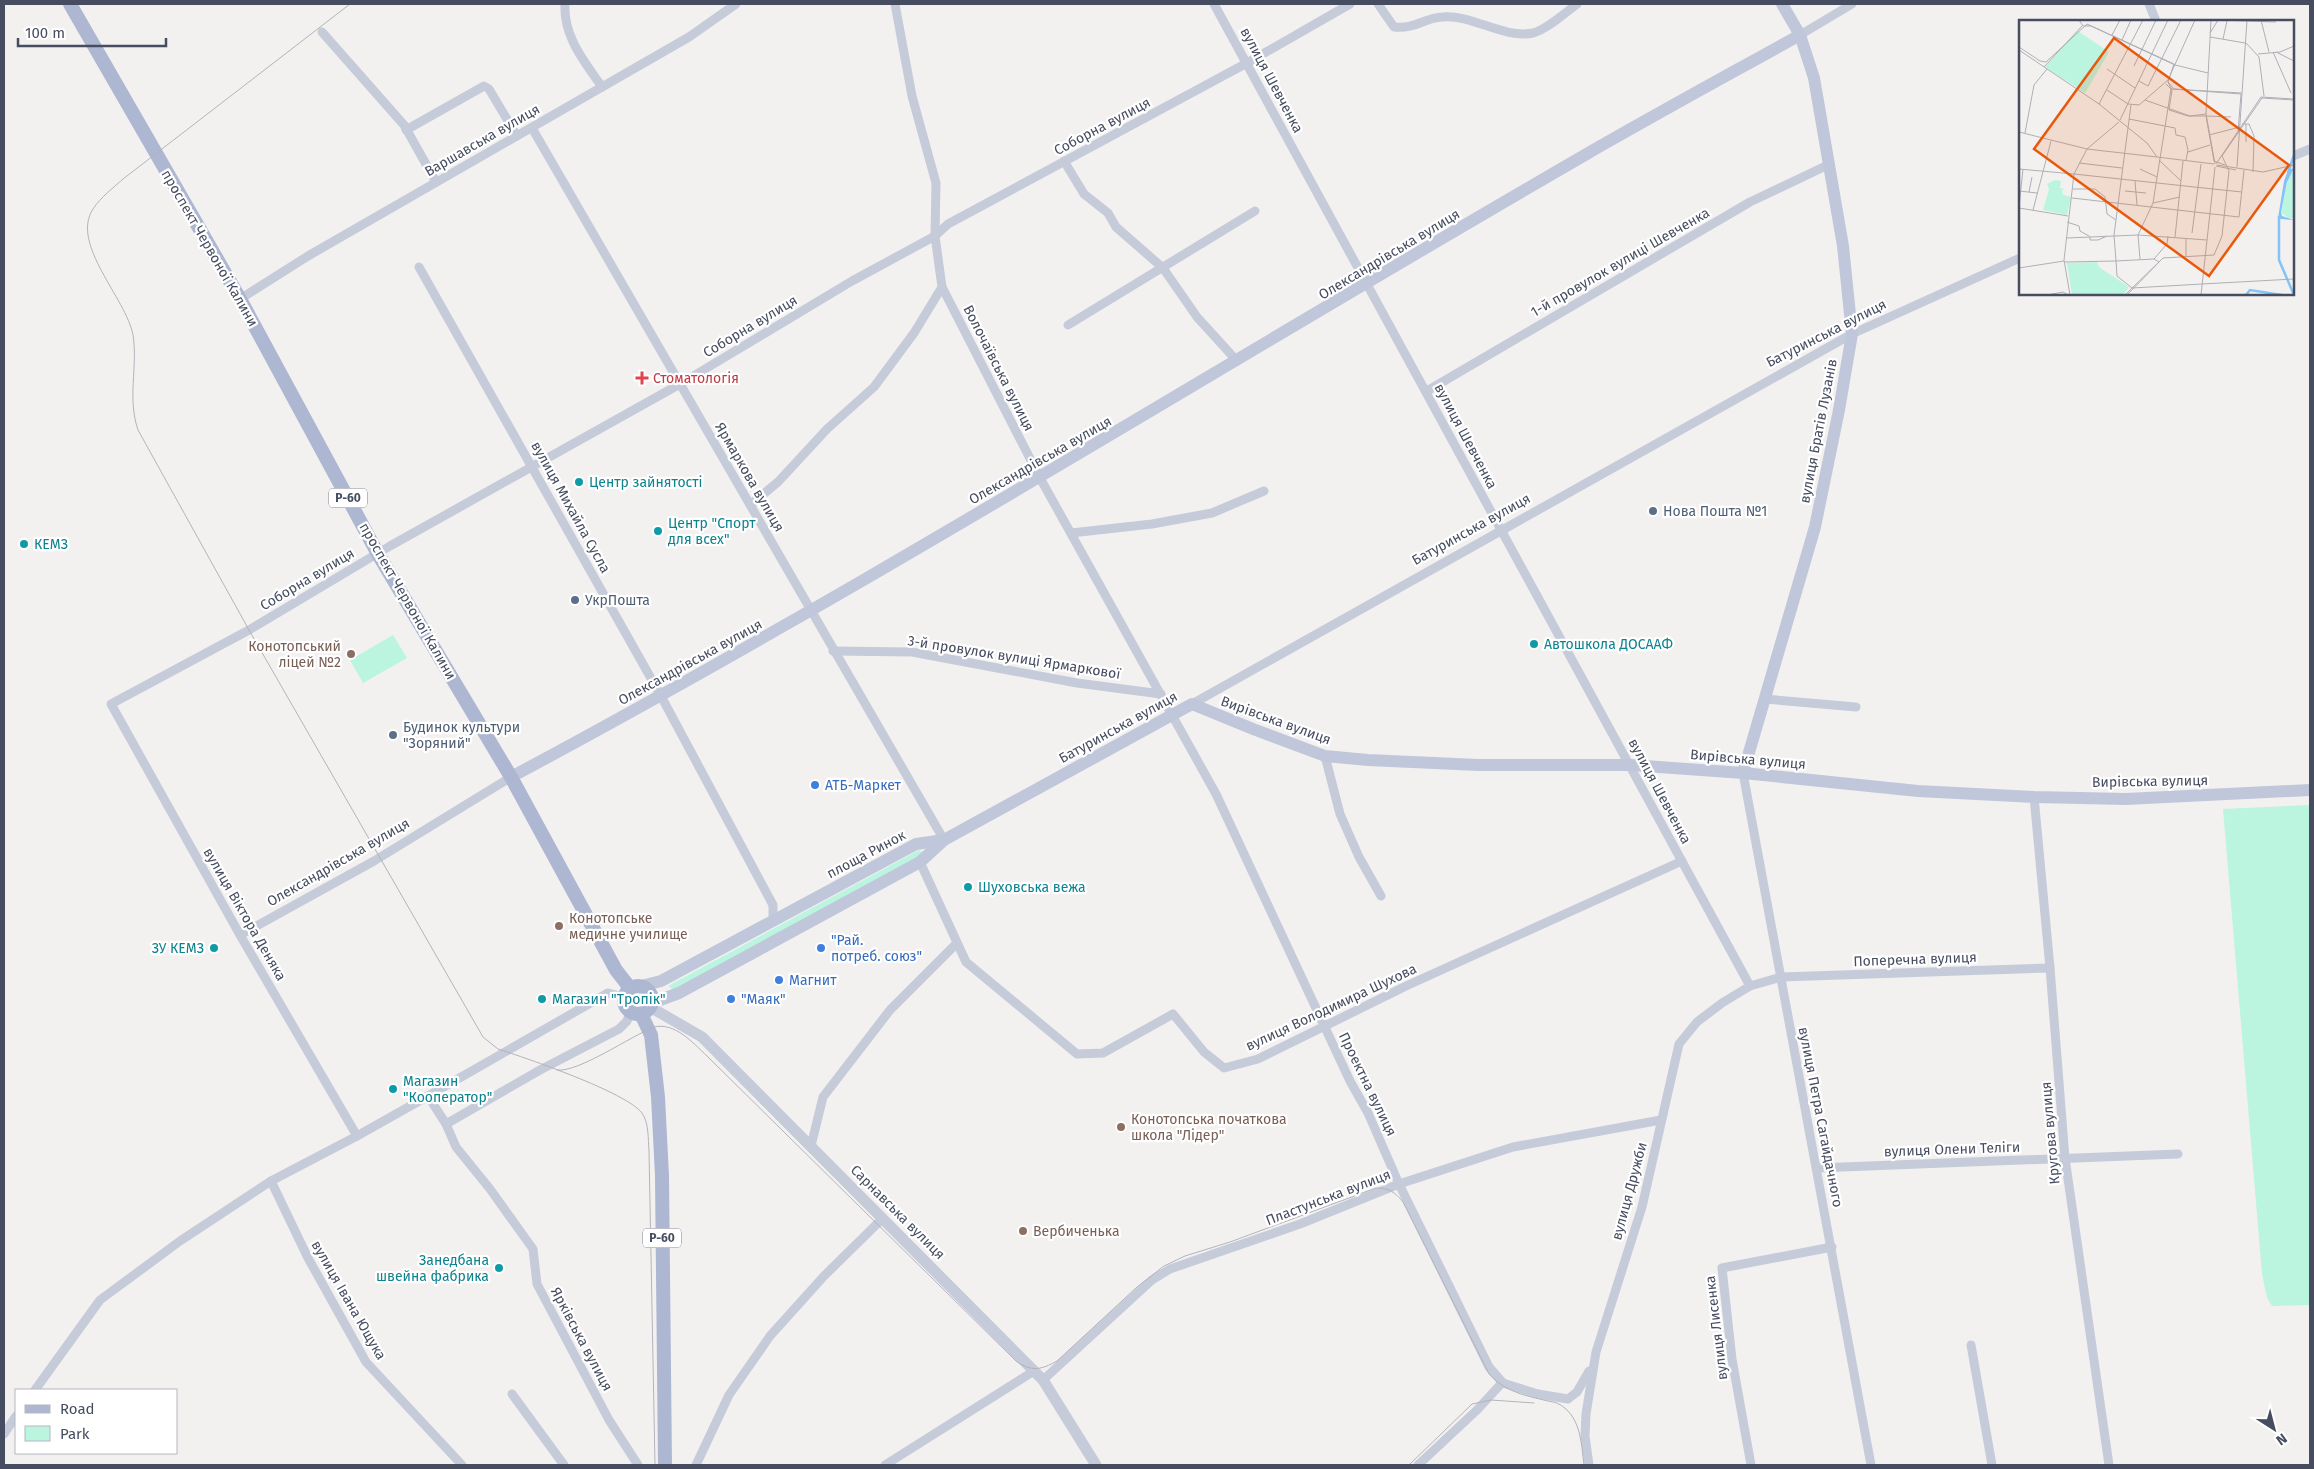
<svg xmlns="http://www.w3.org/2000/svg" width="2314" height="1469" viewBox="0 0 2314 1469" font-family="'Fira Sans',sans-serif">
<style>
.green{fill:#bbf4df}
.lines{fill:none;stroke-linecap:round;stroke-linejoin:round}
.minor{stroke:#c5cbd9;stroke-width:9}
.tertiary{stroke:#c5cbd9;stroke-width:11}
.secondary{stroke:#c1c7db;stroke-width:12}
.primary{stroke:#adb7d2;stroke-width:14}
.tram{stroke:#b2b3bb;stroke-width:1}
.health-dot{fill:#e0444e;stroke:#fff;stroke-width:2}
.culture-dot{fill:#0f9aa8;stroke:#fff;stroke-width:2}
.service-dot{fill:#5c6f8a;stroke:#fff;stroke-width:2}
.education-dot{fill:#8d6e63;stroke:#fff;stroke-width:2}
.shop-dot{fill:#3f7fe0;stroke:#fff;stroke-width:2}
.labels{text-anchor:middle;stroke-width:4.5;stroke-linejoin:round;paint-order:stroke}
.shield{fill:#fff;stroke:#7e8290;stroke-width:1}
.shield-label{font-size:12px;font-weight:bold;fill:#464d60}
.street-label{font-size:14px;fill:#464d60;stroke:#fff}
.health-label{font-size:14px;fill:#be3a42;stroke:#fff;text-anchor:start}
.culture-label{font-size:14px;fill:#0d838f;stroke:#fff;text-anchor:start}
.service-label{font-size:14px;fill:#4e5e75;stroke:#fff;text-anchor:start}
.education-label{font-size:14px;fill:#785e54;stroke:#fff;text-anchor:start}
.shop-label{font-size:14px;fill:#366cbe;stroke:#fff;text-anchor:start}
.inset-river{fill:none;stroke:#83c3f6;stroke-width:2.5}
.inset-road{fill:none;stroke:#aeafb6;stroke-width:1}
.view{fill:#e8590c;fill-opacity:0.15;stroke:#e8590c;stroke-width:2.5}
.inset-edge{fill:none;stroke:#464d60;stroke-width:2.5}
</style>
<rect width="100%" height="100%" fill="#f3f1f0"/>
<g class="green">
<polygon points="393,635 407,658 363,683 350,660"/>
<polygon points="2310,805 2310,1305 2272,1306 2267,1298 2262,1274 2223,809"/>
<polygon points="919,850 922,852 922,855 674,990 668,986"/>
</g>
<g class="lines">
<g class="minor">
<path d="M565,4c-2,32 19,57 37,83"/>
<polyline points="895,4 912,96 936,183 935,236 942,287 1040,478 1216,794 1350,1081 1368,1113 1399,1184 1489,1367 1503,1383"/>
<polyline points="1214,4 1750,986"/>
<path d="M1378,4l16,23c22,2 30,-9 48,-10 31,-3 60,22 91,16 13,-3 33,-21 44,-29"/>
<polyline points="2149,4 2156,21"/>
<polyline points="322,32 404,125 436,182"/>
<polyline points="1800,35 1852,4"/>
<polyline points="532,128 944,840"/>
<polyline points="406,130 484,86 489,89 517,136"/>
<polyline points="2293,156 2310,149"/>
<polyline points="1064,161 1084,194 1108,213 1116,227 1163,268 1197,317 1237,361"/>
<polyline points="419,267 661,696 773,905 773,922"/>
<polyline points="240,299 308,256 689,37 736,4"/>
<polyline points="1068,325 1255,211"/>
<polyline points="1427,391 1750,202 1830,164"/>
<polyline points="750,505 778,482 827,429 874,387 914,333 942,287"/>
<polyline points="1071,533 1152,524 1212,513 1264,491"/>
<polyline points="833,651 912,652 1077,683 1161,694"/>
<polyline points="1765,699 1856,707"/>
<polyline points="1192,704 1852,334 2020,258"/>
<polyline points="1325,756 1340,814 1359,857 1381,896"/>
<polyline points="1743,773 1871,1465"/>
<polyline points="2034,797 2050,968 2065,1158 2109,1465"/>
<polyline points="920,862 966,962 1077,1054 1103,1053 1173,1014 1204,1052 1224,1068 1258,1059 1406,986 1682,861"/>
<polyline points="240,935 374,861 511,777"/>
<polyline points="428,1096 608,993 624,997"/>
<polyline points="446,1124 456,1147 490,1189 533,1249 537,1284 609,1420 638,1465"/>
<polyline points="357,1136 240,935 111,704 249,630 390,546 680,384 852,281 935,236 948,224 1247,63 1350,4"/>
<polyline points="811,1146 823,1097 890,1010 957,943"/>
<polyline points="1817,1168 2178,1154"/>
<polyline points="271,1181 308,1258 366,1362 462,1465"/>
<polyline points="1971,1345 1992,1465"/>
<polyline points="1043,1380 1152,1280 1170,1269 1300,1224 1399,1184 1513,1147 1661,1120"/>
<polyline points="35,1390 100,1300 180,1241 271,1181 357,1136 428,1096 446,1124 540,1070 619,1029 627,1021 630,1012"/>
<polyline points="512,1394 564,1465"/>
<polyline points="4,1434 16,1416"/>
<polyline points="696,1465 729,1395 770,1336 824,1276 883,1218"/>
<polyline points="885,1465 1034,1371"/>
<polyline points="1418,1465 1477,1410 1500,1385 1503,1383 1538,1394 1568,1399 1577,1392 1589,1371"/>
<polyline points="1589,1465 1585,1436 1586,1414 1596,1352 1642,1207 1679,1044 1697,1022 1722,1003 1750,986 1781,977 2050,968"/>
<polyline points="1751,1465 1732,1359 1722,1268 1832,1247"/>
</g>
<polyline class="tertiary" points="650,1007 702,1037 1043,1380 1096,1465"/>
<g class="secondary">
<polyline points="1743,773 1815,527 1839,410 1852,334 1843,246 1814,78 1800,35 1782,4"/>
<path d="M511,777c365,-195 715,-415 1074,-622 71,-41 143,-80 215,-120"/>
<polyline points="641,986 661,981 916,844 944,840"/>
<polyline points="652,1003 679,993 920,862 944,840 1192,704 1253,729 1325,756 1368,760 1478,765 1631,765 1743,773 1918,791 2034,797 2126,799 2310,790"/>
</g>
<g class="primary">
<polyline points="70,4 240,299 378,554 511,777 616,970 630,988"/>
<circle cx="638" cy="1000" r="14"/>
<polyline points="641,1014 651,1035 658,1097 662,1176 665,1465"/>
</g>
<g class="tram">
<path d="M350,4l-227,175c-10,9 -22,18 -30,30 -23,35 33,89 40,126 5,32 -6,63 5,95l111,200 234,407 15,12c28,9 128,43 144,64 7,10 6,26 7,38l6,314"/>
<path d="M557,1070c21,3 74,-34 97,-43 21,-5 39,16 53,29l309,305c15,11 25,9 41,0l80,-74 27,-21 21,-10 45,-14 146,-54c13,0 19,4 27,14l86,172c18,20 43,23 68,29 24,12 24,39 27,62"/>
<polyline points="1409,1465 1472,1404 1491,1400 1534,1403"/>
</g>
</g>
<path class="health-dot" d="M639.5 370.5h5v5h5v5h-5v5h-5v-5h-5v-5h5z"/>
<g class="culture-dot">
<circle cx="579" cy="482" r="5"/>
<circle cx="658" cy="531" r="5"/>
<circle cx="24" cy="544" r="5"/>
<circle cx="1534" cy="644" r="5"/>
<circle cx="968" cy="887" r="5"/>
<circle cx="214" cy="948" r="5"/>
<circle cx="542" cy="999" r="5"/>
<circle cx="393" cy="1089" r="5"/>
<circle cx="499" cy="1268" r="5"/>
</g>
<g class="service-dot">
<circle cx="1653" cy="511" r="5"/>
<circle cx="575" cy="600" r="5"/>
<circle cx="393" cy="735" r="5"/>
</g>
<g class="education-dot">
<circle cx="351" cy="654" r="5"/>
<circle cx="559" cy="926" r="5"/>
<circle cx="1121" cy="1127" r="5"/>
<circle cx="1023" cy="1231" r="5"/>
</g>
<g class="shop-dot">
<circle cx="815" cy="785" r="5"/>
<circle cx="821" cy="948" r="5"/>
<circle cx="779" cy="980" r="5"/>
<circle cx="731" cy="999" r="5"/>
</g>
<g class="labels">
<g class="shield">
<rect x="329" y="488.5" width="38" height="19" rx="4"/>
<rect x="643" y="1228.5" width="38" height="19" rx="4"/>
</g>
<g class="shield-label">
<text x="348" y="502">Р-60</text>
<text x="662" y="1242">Р-60</text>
</g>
<g class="street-label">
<text transform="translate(1272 80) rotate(62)" y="5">вулиця Шевченка</text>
<text transform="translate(1102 126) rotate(-28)" y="5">Соборна вулиця</text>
<text transform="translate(482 140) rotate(-30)" y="5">Варшавська вулиця</text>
<text transform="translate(210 248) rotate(60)" y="5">проспект Червоної Калини</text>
<text transform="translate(1389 254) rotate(-31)" y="5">Олександрівська вулиця</text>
<text transform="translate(1620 262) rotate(-30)" y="5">1-й провулок вулиці Шевченка</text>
<text transform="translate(750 326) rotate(-31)" y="5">Соборна вулиця</text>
<text transform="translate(1826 333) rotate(-27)" y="5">Батуринська вулиця</text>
<text transform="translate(999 368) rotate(63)" y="5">Волочаївська вулиця</text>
<text transform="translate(1818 431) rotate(-79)" y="5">вулиця Братів Лузанів</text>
<text transform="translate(1466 436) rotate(62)" y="5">вулиця Шевченка</text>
<text transform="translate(1040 460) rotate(-30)" y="5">Олександрівська вулиця</text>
<text transform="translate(750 477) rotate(60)" y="5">Ярмаркова вулиця</text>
<text transform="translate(571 507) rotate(61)" y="5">вулиця Михайла Сусла</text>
<text transform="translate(1471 529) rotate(-29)" y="5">Батуринська вулиця</text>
<text transform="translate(307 579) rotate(-31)" y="5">Соборна вулиця</text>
<text transform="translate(408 601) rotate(60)" y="5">проспект Червоної Калини</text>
<text transform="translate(1014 657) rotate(9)" y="5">3-й провулок вулиці Ярмаркової</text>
<text transform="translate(690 662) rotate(-29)" y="5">Олександрівська вулиця</text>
<text transform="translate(1276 720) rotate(20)" y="5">Вирівська вулиця</text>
<text transform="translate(1118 727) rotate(-29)" y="5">Батуринська вулиця</text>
<text transform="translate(1748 759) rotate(5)" y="5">Вирівська вулиця</text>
<text transform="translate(2150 781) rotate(-1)" y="5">Вирівська вулиця</text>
<text transform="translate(1660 791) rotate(62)" y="5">вулиця Шевченка</text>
<text transform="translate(866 854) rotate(-28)" y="5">площа Ринок</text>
<text transform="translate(338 862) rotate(-30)" y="5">Олександрівська вулиця</text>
<text transform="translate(245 914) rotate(60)" y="5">вулиця Віктора Деняка</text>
<text transform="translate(1915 959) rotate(-2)" y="5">Поперечна вулиця</text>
<text transform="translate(1331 1007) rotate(-25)" y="5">вулиця Володимира Шухова</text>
<text transform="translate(1368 1084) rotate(64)" y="5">Проектна вулиця</text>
<text transform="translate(1821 1117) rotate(79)" y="5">вулиця Петра Сагайдачного</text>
<text transform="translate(2050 1133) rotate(-95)" y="5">Кругова вулиця</text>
<text transform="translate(1952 1149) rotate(-2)" y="5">вулиця Олени Теліги</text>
<text transform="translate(1629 1191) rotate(-75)" y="5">вулиця Дружби</text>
<text transform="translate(1328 1197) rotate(-21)" y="5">Пластунська вулиця</text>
<text transform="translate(898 1212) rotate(45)" y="5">Сарнавська вулиця</text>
<text transform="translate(349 1300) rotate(60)" y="5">вулиця Івана Ющука</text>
<text transform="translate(1716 1328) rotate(-97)" y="5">вулиця Лисенка</text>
<text transform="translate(582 1339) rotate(62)" y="5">Ярківська вулиця</text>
</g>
<g class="health-label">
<text x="653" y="383">Стоматологія</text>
</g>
<g class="culture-label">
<text x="589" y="487">Центр зайнятості</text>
<text x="668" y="528">Центр "Спорт<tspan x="668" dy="16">для всех"</tspan></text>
<text x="34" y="549">КЕМЗ</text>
<text x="1544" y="649">Автошкола ДОСААФ</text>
<text x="978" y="892">Шуховська вежа</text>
<text x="204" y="953" text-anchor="end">ЗУ КЕМЗ</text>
<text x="552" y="1004">Магазин "Тропік"</text>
<text x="403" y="1086">Магазин<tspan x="403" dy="16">"Кооператор"</tspan></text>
<text x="489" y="1265" text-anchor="end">Занедбана<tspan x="489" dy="16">швейна фабрика</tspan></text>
</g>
<g class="service-label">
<text x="1663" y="516">Нова Пошта №1</text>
<text x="585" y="605">УкрПошта</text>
<text x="403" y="732">Будинок культури<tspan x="403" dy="16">"Зоряний"</tspan></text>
</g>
<g class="education-label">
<text x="341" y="651" text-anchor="end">Конотопський<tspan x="341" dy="16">ліцей №2</tspan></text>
<text x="569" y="923">Конотопське<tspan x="569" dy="16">медичне училище</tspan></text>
<text x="1131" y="1124">Конотопська початкова<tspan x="1131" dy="16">школа "Лідер"</tspan></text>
<text x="1033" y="1236">Вербиченька</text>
</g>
<g class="shop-label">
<text x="825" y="790">АТБ-Маркет</text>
<text x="831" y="945">"Рай.<tspan x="831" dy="16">потреб. союз"</tspan></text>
<text x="789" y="985">Магнит</text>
<text x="741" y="1004">"Маяк"</text>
</g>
</g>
<g transform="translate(2019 20)">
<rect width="275" height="275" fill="#f3f1f0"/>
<path d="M59,11l31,21 -24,41 -40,-26zM275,151v47h-6l-7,-6 8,-37zM36,160l6,1 -1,7 5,1 -3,1 1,5 8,2 -4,18 -24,-5 6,-21 -2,-5zM78,242l2,5 30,20 -6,8h-51l-5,-32z" fill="#bbf4df"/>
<path d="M275,148l-7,14 -6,30 1,4 12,4 -13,-1 -3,-1 6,-37 4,-11z" fill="#83c3f6"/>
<path class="inset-river" d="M269,153l6,-18M260,196v44l15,35M227,275l4,-5 32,5"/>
<path class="inset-road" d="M60,0l4,6h8l84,39 33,8M192,0l-5,94 9,50M200,0l57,2M242,0l8,32M191,13l8,-13M93,15l8,-15M191,17l35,6M204,19l4,-18M103,20l9,-20M227,23l13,14 5,39M0,27l21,14 6,1 41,-38 87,40 -6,18 4,8 -3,20 19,6h18l8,45 11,4M0,30l80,54 48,39 10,14 57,7M254,32l18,41M257,32l18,9M239,34l22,-2 14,-6M115,46l22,-46M25,47l38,-41M88,49l28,19M120,61l9,5 33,-66M149,62l6,7 67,5 -3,38M147,64l5,5 71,4M88,70l21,14 11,1 29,-25 27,-60M126,80l45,16 16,-2M80,84l44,-84M187,96l25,1M110,99l46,9 1,7 9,2 3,13 -2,10M101,100l48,-100M223,104h7l5,12 -1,36M227,104v18M0,112l68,17 70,8M6,113l9,-48 13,-16M190,115l31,-8M169,132l22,-7M140,140l22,21M60,143l43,5M197,144l45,-67 33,2M198,145l46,7 31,-7M197,146l20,4M218,147l10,-147M0,149l55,5M121,149l17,8M55,154l139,15M116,161l2,24M54,169h22l10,8 2,17 9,6M194,169l29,3M0,171l18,2M106,171l21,2M10,172l3,-15M53,178l167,19 5,-47M134,183l27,-6M0,187l4,-38M0,188l49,8M14,190l18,-69M48,202l12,4 1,5 9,5M173,213l9,-69M71,216v4h8l9,-4M156,217l8,-76M48,218l71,-3 69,5M167,218v18M121,239l-2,-24 15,-32 18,-114M135,239l13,-15 1,-8M46,242l51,-1 38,-2 5,3 -27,26 -15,-12 -1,-15 -2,-26 17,-130M0,248l45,-7M183,264l92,-5M28,275l16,-3 5,3M51,275l-6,-35 10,-86 13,-25 32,-27M106,275l7,-7 70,-4M108,275l36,-37 51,-3 8,-19 7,-65 -7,-15 40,-58 32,2M182,275l14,-128"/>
<path class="view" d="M95,18l175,127 -80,111 -175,-127z"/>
<rect width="275" height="275" class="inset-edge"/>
</g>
<rect width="2314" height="1469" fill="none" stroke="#464d60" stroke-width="10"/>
<rect x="15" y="1389" width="162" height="65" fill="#ffffff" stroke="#b5b8bf"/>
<rect x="25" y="1405" width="25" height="8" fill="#adb7d2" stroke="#b5b8bf"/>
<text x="60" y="1414" font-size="15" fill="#464d60">Road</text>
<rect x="25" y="1426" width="25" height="15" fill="#bbf4df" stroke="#b5b8bf"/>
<text x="60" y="1439" font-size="15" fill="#464d60">Park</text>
<g transform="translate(2274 1429) rotate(144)" stroke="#ffffff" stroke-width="4" paint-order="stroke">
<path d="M0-4L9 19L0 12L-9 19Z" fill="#464d60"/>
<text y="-8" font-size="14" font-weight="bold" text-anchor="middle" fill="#464d60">N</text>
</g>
<path d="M18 38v8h148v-8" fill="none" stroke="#464d60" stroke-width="2.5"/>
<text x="25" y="38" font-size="15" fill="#464d60" stroke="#ffffff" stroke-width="4" paint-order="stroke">100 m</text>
</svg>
